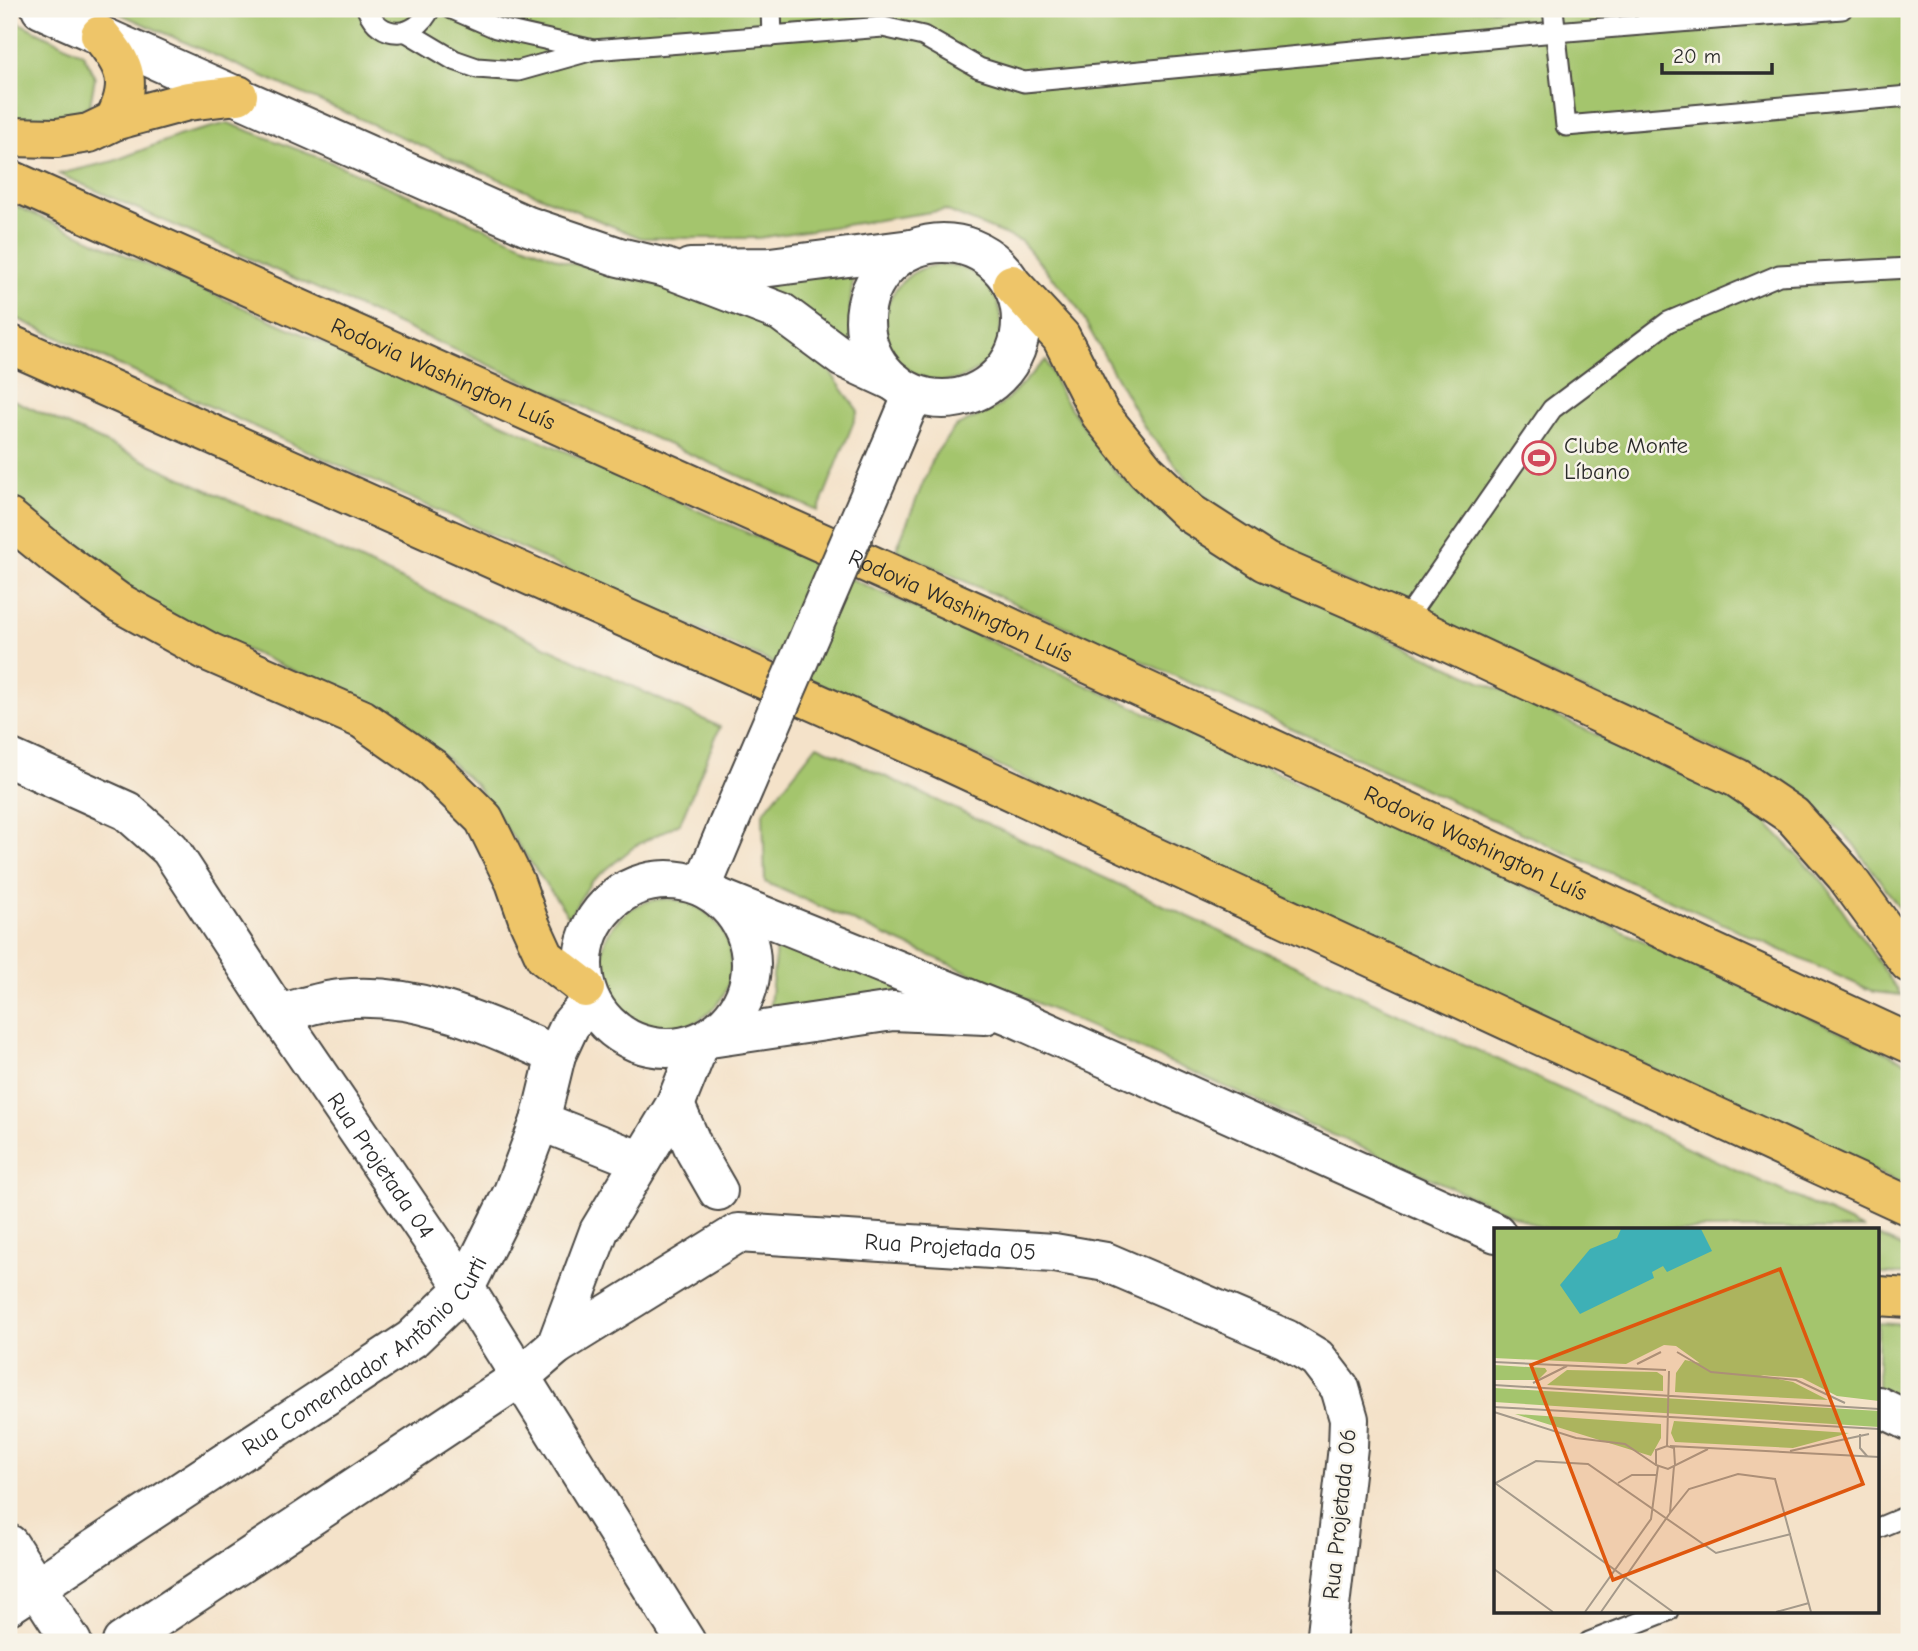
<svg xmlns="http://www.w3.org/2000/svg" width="1918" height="1651" viewBox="0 0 1918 1651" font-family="'Comic Neue',sans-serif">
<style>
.green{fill:#a4c56d;stroke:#68784c;stroke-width:2}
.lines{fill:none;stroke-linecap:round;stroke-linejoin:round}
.service-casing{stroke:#494643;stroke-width:23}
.minor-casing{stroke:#494643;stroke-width:42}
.tertiary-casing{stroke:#494643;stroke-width:42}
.motorway-casing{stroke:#494643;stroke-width:42}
.service{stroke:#fff;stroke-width:19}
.minor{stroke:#fff;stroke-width:38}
.tertiary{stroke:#fff;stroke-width:38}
.motorway{stroke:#eec569;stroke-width:38}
.tertiary-bridge-casing{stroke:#494643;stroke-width:42;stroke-linecap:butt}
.tertiary-bridge{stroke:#fff;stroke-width:38}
.labels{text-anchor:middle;stroke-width:5;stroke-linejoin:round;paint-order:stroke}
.street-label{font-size:23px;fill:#2b2b2b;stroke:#f7f3e8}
.poi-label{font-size:23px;fill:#2b2b2b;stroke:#f7f3e8;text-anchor:start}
.inset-road{fill:none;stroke:#a4998a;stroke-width:2}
.view{fill:#df570e;fill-opacity:0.15;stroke:#df570e;stroke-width:3.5}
.inset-edge{fill:none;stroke:#2b2b2b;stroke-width:3.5}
</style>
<rect width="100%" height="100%" fill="#f7f3e8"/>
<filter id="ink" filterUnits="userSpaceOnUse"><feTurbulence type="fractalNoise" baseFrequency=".0143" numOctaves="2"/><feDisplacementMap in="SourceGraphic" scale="14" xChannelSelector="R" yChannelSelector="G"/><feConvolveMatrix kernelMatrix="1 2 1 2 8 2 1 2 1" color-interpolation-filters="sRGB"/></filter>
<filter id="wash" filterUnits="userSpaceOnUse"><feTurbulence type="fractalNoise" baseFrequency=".00686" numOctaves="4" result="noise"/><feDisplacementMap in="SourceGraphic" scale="28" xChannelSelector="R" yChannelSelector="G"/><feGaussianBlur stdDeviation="1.57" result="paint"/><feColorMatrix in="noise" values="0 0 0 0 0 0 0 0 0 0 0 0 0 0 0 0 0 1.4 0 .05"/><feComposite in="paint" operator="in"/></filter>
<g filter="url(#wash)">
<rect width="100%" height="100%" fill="#f4e2c9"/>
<g class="green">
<polygon points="109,9 1909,9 1909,921 1852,842 1784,781 1320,570 1250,531 1193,486 1146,430 1074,302 1021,241 945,210 758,238 641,238 475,169"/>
<polygon points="9,18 83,54 95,78 90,105 65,118 9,120"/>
<polygon points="228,123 333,163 563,261 706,296 767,323 828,369 858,411 818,511 59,174 114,161 181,135"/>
<polygon points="9,203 988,640 1909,1063 1909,1187 944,741 9,315"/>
<circle cx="943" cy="323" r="58"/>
<path d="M856,270c-8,28 -7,53 -2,82l-128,-71z"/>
<polygon points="1046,360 1062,396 1116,472 1188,534 1340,616 1714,789 1762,818 1825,884 1901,995 1874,992 896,550 934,456 955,427 1000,406"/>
<polygon points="9,398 720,727 680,823 635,846 591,882 569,917 476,785 410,726 333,688 148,607 9,500"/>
<polygon points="817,745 1864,1229 1550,1229 1540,1227 765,882 763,813"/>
<circle cx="666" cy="964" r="65"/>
<polygon points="778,929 927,990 769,1014"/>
<polygon points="1878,1236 1909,1250 1909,1274 1878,1274"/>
<polygon points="1878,1323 1909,1325 1909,1404 1878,1389"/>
</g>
</g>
<g filter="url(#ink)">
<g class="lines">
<defs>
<g id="service">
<path d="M367,9c13,32 49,30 63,0"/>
<polyline points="452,9 496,28 589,49"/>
<polyline points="771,9 772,36"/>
<polyline points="1553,9 1566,126 1909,96"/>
<polyline points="407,32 454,60 477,68 518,71 593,50 883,27 923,36 979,68 1024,82 1555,32 1842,9"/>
<polyline points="1404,622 1552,409 1668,322 1779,275 1909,268"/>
<polyline points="1878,1528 1909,1515"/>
<polyline points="1589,1642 1668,1611"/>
</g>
<g id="minor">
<polyline points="41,9 528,226 619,257 666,268 781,312 843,358 895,382"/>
<polyline points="690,268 770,267 911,249"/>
<path id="s1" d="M9,758l118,53 43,38 108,165 187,274 221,354"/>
<path d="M278,1014c21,-5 42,-13 63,-15 77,-8 146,26 215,56"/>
<polyline points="675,1105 695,1151 718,1191"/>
<polyline points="540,1121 641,1161"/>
<path id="s2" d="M556,1346l182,-113 316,20 52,9 180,77 31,19 23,30 9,31 -1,28 -22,195"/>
<polyline points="9,1544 72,1642"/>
<path id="s3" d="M9,1605l403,-266 53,-51 48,-96 27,-71 16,-66 14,-30 20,-24"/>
<polyline points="122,1642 519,1378 556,1346 599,1231 675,1105 700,1043"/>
</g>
<g id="tertiary">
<circle cx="943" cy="321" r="78"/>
<polyline points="889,451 913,394"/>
<circle cx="667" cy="964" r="84"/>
<polyline points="702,887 728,825"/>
<polyline points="722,899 1014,1017 1496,1233"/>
<polyline points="710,1038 893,1011 985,1015"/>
<polyline points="1878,1406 1909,1421"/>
</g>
<g id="motorway">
<path d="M100,35c27,32 33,49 14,86"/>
<polyline points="9,137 57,138 89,133 114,121 188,101 238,95"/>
<path id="s4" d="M9,179l974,436 926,428"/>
<polyline points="1012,284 1061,337 1100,414 1146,471 1190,513 1266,562 1404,622 1737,778 1793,816 1845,875 1909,963"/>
<polyline points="9,344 934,755 1909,1206"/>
<polyline points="9,518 58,558 118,602 209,652 362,719 432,768 484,819 515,882 529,922 545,957 585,988"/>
<polyline points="1878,1296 1909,1298"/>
</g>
</defs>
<use href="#service" class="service-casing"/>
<use href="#minor" class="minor-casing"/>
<use href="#tertiary" class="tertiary-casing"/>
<use href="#motorway" class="motorway-casing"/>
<use href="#service" class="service"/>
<use href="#minor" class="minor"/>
<use href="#tertiary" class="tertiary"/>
<use href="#motorway" class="motorway"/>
<defs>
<polyline id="tertiary-bridge" points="728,825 889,451"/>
</defs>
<use href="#tertiary-bridge" class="tertiary-bridge-casing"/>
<use href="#tertiary-bridge" class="tertiary-bridge"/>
</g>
</g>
<defs>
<symbol id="stadium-ring" viewBox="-11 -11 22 22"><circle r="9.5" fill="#f7f3e8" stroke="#d1495b" stroke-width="1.5"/><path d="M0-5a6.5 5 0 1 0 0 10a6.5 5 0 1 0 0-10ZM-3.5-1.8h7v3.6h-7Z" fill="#d1495b"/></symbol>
</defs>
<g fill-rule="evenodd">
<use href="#stadium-ring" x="1520" y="439" width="38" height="38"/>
</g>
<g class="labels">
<g class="street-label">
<text dy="8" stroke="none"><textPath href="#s4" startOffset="476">Rodovia Washington Luís</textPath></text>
<text dy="8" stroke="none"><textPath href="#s4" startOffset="1043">Rodovia Washington Luís</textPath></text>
<text dy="8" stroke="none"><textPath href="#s4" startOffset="1610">Rodovia Washington Luís</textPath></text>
<text dy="8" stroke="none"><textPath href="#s1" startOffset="567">Rua Projetada 04</textPath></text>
<text dy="8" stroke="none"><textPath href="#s2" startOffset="427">Rua Projetada 05</textPath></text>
<text dy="8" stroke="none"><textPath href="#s3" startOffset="436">Rua Comendador Antônio Curti</textPath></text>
<text transform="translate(1339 1514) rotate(-84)" y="8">Rua Projetada 06</text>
</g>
<g class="poi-label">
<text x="1564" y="453">Clube Monte<tspan x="1564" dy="26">Líbano</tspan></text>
</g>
</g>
<g transform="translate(1494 1228)">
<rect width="385" height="385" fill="#f4e2c9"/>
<path d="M0,1h385v172l-42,-5 -35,-18 -71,-5 -30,-9 -25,-18 -12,-1 -38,19 -132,-6zM191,132l108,22 35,18 -153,-8 1,-19zM0,137l51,3 2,3 -9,9h-44zM73,142l90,2 6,4v15l-116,-6zM0,160l385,23v16l-385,-25zM21,186l146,10v14l-10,18zM180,193l175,12 -56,15 -118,-6 -4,-9z" fill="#a4c56d"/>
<path d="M127,1h80l11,22 -45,21 -4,-6 -11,6 2,6 -74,36 -20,-29 30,-36 27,-11z" fill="#3eb0b6"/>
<path class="inset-road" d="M183,124l34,20 85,8 49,23M0,134l172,8M143,136l24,-12M39,155l34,-17M0,157l385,24M0,179l385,22M0,184l82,26 49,6 31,21M366,206v14l7,8M173,218l2,-75M176,218l209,11M296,223l79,-17M181,237l-1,-17 -7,-2 -11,4v15l12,4 40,-20M1,255l178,129M124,255l14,-8h24M0,256l42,-23 52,3 128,89 75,-19M176,285l19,-24 49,-15 37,5 36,133M0,341l59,43M91,384l66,-93 7,-53M107,384l69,-99 4,-47M282,384l33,-9"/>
<path class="view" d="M286,41l83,215 -250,96 -82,-215z"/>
<rect width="385" height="385" class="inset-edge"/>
</g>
<rect width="1918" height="1651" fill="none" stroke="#f7f3e8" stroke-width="35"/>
<path d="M1662 63v10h110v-10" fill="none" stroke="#2b2b2b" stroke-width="3.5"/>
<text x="1673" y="63" font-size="21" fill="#2b2b2b" stroke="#f7f3e8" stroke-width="5" paint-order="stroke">20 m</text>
</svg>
